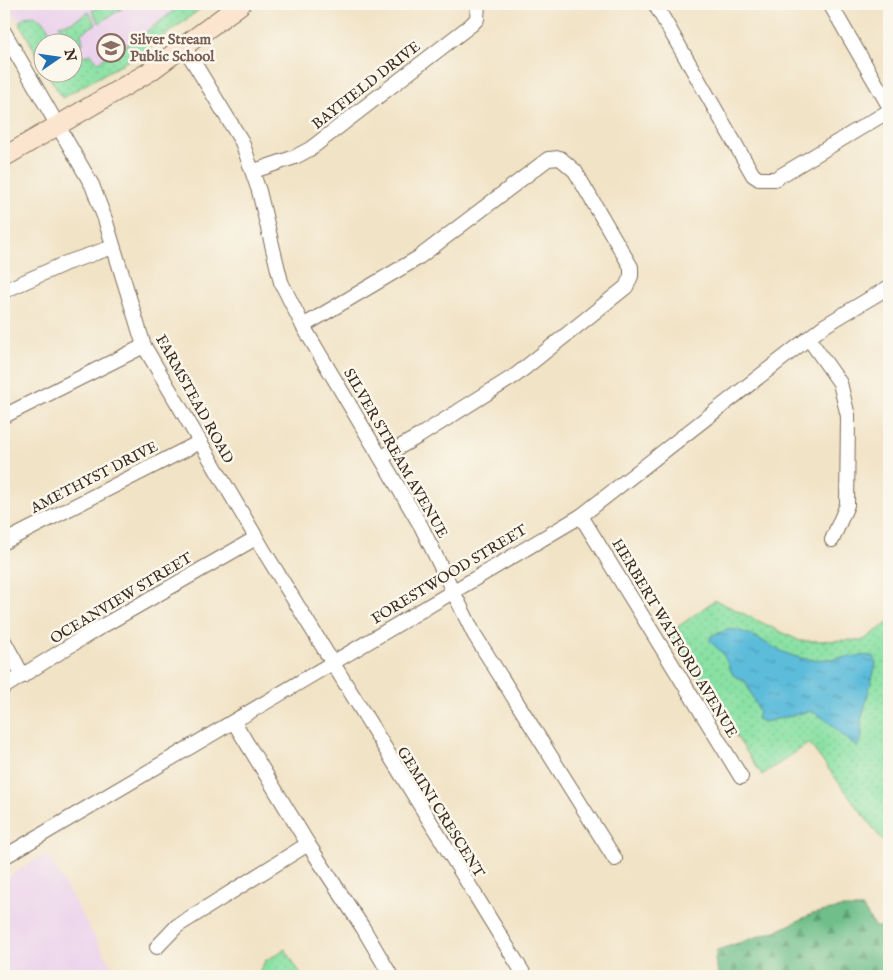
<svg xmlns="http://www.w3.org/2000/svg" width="893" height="980" viewBox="0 0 893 980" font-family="'IM FELL English',serif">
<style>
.built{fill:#ead1ec}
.green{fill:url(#green-dots);stroke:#628661}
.forest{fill:url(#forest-firs);stroke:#557454}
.water{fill:url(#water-ripples);stroke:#4c737c}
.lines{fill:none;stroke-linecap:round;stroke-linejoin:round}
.street-casing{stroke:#7b6b59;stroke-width:16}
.secondary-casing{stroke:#7b6b59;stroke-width:21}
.street{stroke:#fff;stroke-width:14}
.secondary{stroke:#fce5cf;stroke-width:19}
.labels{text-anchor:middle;stroke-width:5;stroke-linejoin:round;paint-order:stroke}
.education-label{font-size:15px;font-weight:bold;fill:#785e54;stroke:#fbf7ec;text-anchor:start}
.street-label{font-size:15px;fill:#3b2a1e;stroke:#fbf7ec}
</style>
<defs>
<pattern id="green-dots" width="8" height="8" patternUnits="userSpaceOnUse" patternTransform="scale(1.25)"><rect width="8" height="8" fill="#8ae1a4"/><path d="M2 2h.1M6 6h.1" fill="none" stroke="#78c18d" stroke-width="1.8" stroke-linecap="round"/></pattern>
<pattern id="forest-firs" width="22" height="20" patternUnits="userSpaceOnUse" patternTransform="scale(1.25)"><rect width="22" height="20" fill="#6fbf8a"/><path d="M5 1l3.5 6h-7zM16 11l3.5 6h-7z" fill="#5c9b70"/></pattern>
<pattern id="water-ripples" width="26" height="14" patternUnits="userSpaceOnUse" patternTransform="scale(1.25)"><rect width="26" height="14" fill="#5cbcda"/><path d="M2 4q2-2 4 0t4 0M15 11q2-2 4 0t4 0" fill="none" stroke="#4d99b0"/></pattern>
</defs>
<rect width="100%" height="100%" fill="#fbf7ec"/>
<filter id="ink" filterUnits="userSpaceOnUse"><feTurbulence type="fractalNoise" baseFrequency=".02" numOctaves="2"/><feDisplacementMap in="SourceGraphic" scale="10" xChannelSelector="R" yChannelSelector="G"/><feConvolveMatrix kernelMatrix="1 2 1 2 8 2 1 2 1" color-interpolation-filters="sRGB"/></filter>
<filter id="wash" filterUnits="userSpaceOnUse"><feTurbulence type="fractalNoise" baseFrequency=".0096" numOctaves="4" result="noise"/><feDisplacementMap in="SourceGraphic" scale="20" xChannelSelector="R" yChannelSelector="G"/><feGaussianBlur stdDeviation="1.12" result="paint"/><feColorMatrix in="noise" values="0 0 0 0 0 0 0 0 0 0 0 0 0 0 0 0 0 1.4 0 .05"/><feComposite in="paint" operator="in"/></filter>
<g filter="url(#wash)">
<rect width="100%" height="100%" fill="#f1e3c6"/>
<g class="built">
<polygon points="9,4 207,4 143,52 62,98 47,73 72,72 72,42 42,42 42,64"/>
<polygon points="47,854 117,976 4,976 4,879"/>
</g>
<g class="green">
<polygon points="104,4 129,4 99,23 92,11"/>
<polygon points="183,4 207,4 143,52 62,98 47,73 72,72 73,56 79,57 91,54 98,62 142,35"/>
<polygon points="89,12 96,24 81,33 83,44 70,42 59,25 72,22"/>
<polygon points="34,16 43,20 56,42 42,42 42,64 19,22 25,17"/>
<polygon points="715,600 800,641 864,640 889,622 889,849 809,743 762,775 668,634"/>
<polygon points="285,949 302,976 257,976 265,961"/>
</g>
<polygon class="forest" points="841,908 863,908 875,927 889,927 889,976 719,976 715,960 717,950 781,929 812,914"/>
<path class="water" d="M730,629c27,3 45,24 71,29 24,5 49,-4 73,-2l2,8 -15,57 1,16 -5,10c-17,-11 -29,-30 -47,-36l-45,11 -8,-3 2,-7 -13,-30 -13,-7 -10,-21 -13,-13 1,-5z"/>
</g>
<g filter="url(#ink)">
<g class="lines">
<defs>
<g id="street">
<polyline points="655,4 753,175 759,179 775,179 889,111"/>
<polyline points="830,4 889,106"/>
<polyline points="4,32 92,185 105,219 144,346 264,551 525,976"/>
<polyline points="185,48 242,142 259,191 281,282 303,326 421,526 474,634 615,859"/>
<polyline points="254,171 295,157 310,149 471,25 477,19 478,4"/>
<polyline points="4,291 66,263 113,247"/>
<polyline points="303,326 418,258 548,159 560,158 575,171 631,267 631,276 626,287 516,375 419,436 382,457"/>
<polyline points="809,339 840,383 848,416 847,505 832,540"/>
<polyline points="4,416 144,346"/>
<polyline points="581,516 741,777"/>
<polyline points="4,542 200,442"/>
<polyline points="4,641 23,676"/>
<polyline points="4,687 92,632 256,538"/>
<polyline points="234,722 308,844 363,928 391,976"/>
<polyline points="4,857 581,516 824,326 889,287"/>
<polyline points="157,947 177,926 308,844"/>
</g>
<polyline id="secondary" points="4,157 149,72 241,4"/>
</defs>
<use href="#street" class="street-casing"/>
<use href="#secondary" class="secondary-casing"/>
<use href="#street" class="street"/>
<use href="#secondary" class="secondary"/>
</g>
</g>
<defs>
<symbol id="school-ring" viewBox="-11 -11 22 22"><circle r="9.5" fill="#fbf7ec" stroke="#8d6e63" stroke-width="1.5"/><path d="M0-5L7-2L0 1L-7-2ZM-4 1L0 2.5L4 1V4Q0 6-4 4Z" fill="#8d6e63"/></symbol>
</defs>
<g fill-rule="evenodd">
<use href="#school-ring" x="95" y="32" width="32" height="32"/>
</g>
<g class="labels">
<g class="education-label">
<text x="130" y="44">Silver Stream<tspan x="130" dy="17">Public School</tspan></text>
</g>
<g class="street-label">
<text transform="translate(366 85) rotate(-38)" y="5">BAYFIELD DRIVE</text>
<text transform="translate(195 399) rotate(61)" y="5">FARMSTEAD ROAD</text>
<text transform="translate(396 453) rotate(60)" y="5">SILVER STREAM AVENUE</text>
<text transform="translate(94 477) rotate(-27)" y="5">AMETHYST DRIVE</text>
<text transform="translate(449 574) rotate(-31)" y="5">FORESTWOOD STREET</text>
<text transform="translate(121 598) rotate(-31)" y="5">OCEANVIEW STREET</text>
<text transform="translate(675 638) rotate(59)" y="5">HERBERT WATFORD AVENUE</text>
<text transform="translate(441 812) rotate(58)" y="5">GEMINI CRESCENT</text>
</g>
</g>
<rect width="893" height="980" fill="none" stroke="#fbf7ec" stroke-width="20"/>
<g transform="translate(58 58) rotate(77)"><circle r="24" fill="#fbf7ec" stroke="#aea59a"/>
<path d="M0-4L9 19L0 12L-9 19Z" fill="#1f6fb2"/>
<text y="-8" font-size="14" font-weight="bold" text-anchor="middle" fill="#3b2a1e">N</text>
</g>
</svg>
